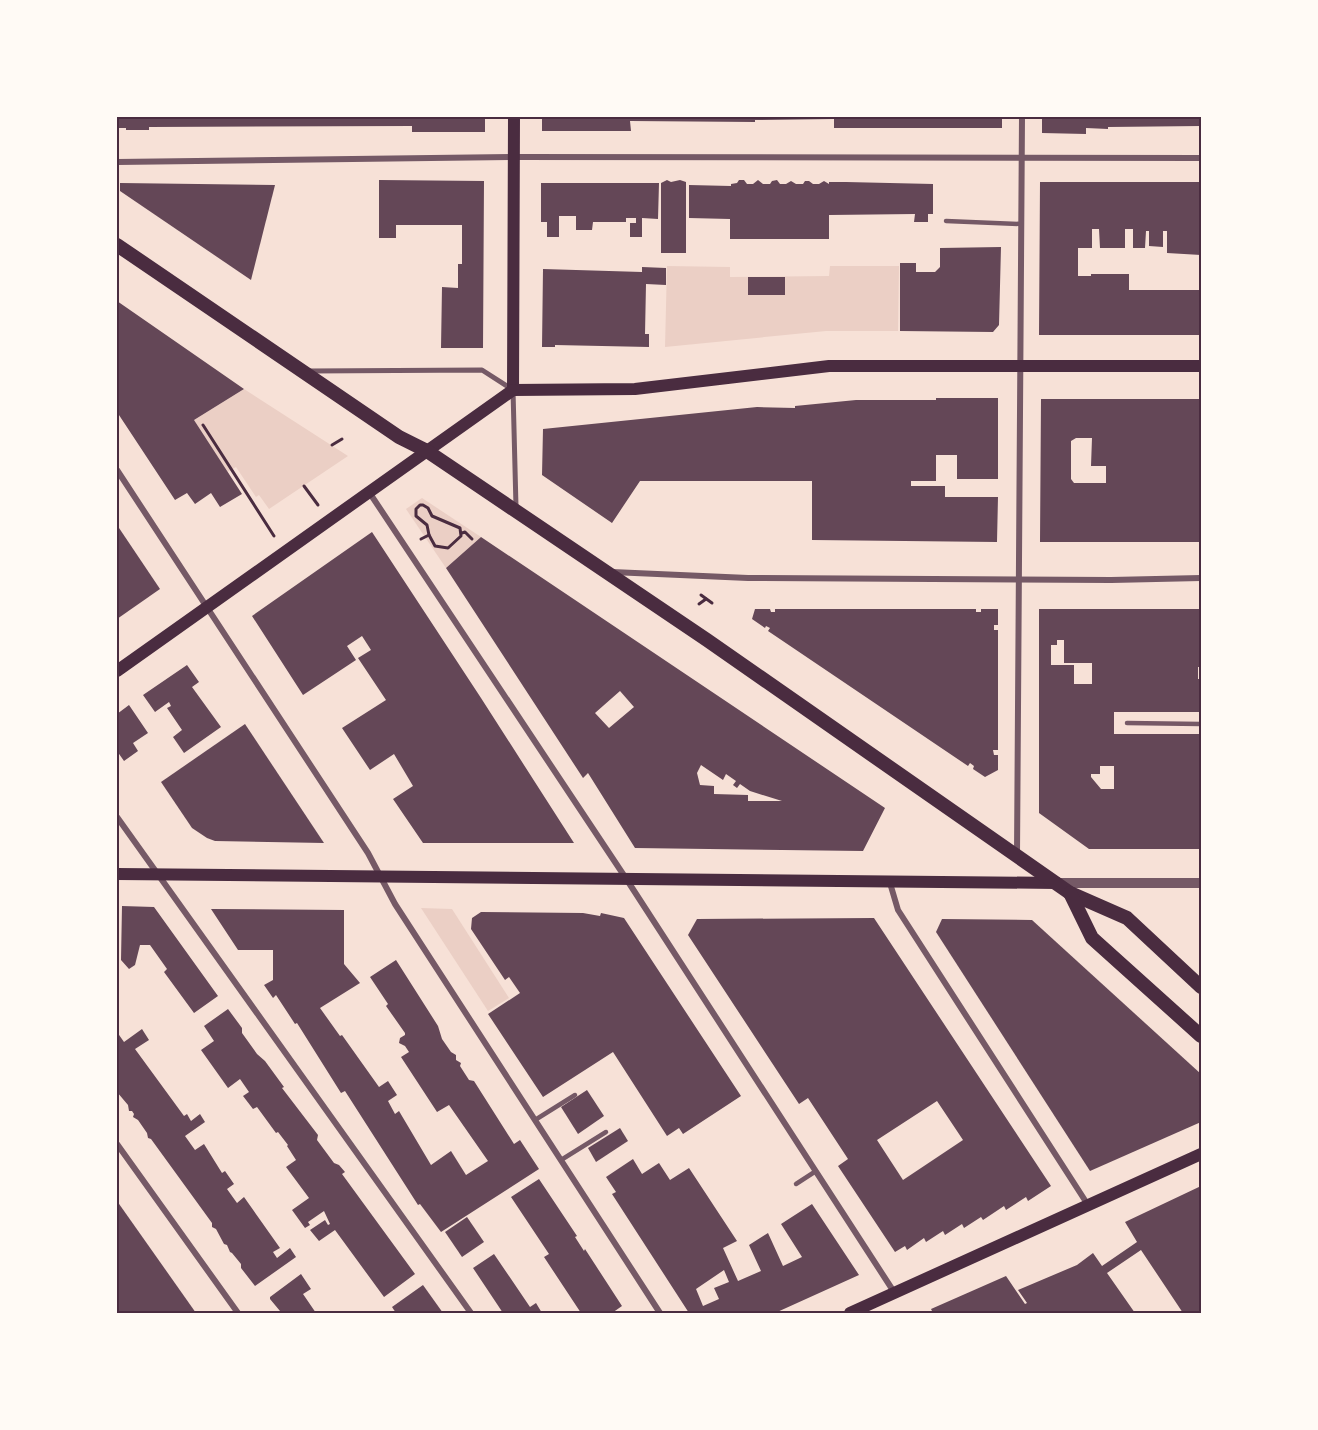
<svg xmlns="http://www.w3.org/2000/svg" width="1318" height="1430" viewBox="0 0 1318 1430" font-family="'Nunito Sans',sans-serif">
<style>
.green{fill:#ebcfc5}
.building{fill:#644757;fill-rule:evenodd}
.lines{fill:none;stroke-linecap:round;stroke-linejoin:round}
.path{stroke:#4a2c40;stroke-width:3}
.service{stroke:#755966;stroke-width:4.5}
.pedestrian{stroke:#755966;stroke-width:5}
.minor{stroke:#755966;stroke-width:6}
.tertiary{stroke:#755966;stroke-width:10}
.secondary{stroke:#4a2c40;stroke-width:12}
.primary{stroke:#4a2c40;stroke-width:14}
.neatline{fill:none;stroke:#4a2c40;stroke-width:2}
</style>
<rect width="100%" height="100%" fill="#f7e1d7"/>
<g class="green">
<polygon points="667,266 730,267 730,277 829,276 830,266 899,266 898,331 826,331 665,347"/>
<polygon points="244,389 348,456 269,509 259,495 256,497 236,467 227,472 194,420"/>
<polygon points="422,498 481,537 446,568 406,509"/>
<polygon points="421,908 452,909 509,998 488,1011"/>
</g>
<g class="building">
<polygon points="117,117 485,117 485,132 412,132 412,126 149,127 149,130 126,130 126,128 117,128"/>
<polygon points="542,117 1002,117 1002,128 834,128 834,119 755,120 755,122 630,121 631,131 542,131"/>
<polygon points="1042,117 1201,117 1201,126 1108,127 1108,129 1086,128 1086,134 1042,133"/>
<polygon points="379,180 484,181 483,348 441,348 442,287 458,288 458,264 462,264 462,225 396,225 396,238 379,238"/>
<polygon points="667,180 671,182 680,180 686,182 686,253 661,253 661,183"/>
<polygon points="739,180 744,180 747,184 753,184 758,180 763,184 770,184 772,181 777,180 780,184 786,184 791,181 796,184 803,184 805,181 809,181 813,184 819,184 824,181 829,184 829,182 846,182 933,184 933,214 928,214 928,222 914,222 915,214 829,215 829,239 730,239 730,219 689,218 689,185 731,186 731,184 737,183"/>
<polygon points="1040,182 1201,182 1201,255 1167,253 1167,231 1163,231 1163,247 1149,246 1149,231 1146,231 1145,248 1133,248 1133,229 1125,229 1125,248 1100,248 1099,229 1092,229 1092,248 1078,248 1078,276 1091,276 1091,274 1129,274 1129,290 1201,290 1201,335 1039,335"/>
<polygon points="120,183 275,185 251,280 120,191"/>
<polygon points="541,183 659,183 658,219 642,218 642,237 630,237 630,223 636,223 636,218 626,218 626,222 593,222 592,230 576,230 576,216 559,216 559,237 547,237 547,222 541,222"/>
<polygon points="1001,247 999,325 993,332 900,331 900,263 916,263 916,272 935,272 940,267 940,248"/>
<polygon points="642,267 666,268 666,285 646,284 645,334 649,334 649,347 555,345 555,347 542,347 543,269 642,272"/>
<rect x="748" y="277" width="37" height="18"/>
<polygon points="117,301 244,389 194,420 242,494 220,507 211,493 195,504 187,493 175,500 117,412"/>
<polygon points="936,398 998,398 998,479 957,479 957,455 936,455 936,481 911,481 911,486 945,486 945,497 998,497 997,542 812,540 812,481 640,481 612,523 542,475 543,429 757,407 795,408 795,406 856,400 936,400"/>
<path d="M1041,399h160v143h-161zM1076,438h16l-1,28h15v17h-32l-3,-4v-38z"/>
<polygon points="117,525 160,589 117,619"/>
<polygon points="372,532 481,698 574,843 423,843 393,799 413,786 394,754 370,770 342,728 386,700 358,658 371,650 362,636 347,646 356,660 303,695 252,616"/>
<path d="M481,537l404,271 -22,43 -228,-3 -47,-75 -5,5 -137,-210zM620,691l14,16 -25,21 -14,-15zM701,765l22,15 3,-6 10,7 -3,4 4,3 3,-4 10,7 32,10h-34v-6l-34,-1v-8l-14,-1 -3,-12z"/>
<polygon points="755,609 770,609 771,612 775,612 775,609 976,609 976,612 981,612 981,609 998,609 998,625 994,625 994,630 998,630 998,750 993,750 994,755 998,755 998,770 985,777 973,769 974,766 970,763 968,766 768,631 770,628 766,626 765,628 752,619"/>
<path d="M1039,609h162v58h-3v12h3v33h-87v22h87v115h-112l-50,-36zM1057,640h7v23h28v21h-18v-19h-23v-20h6zM1100,766h14v23h-13l-10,-12v-3h9z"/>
<polygon points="187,665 199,682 192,687 221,727 184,753 173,737 182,730 167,708 171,706 169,702 155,712 143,695"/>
<polygon points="129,705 148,733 133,743 138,751 124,761 117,751 117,714"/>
<polygon points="245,724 324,843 215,841 207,838 192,828 161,782"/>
<polygon points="122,906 154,907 218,996 194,1013 164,972 167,969 150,945 140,945 135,965 129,969 121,960"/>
<polygon points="211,909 344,910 344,964 360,983 320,1008 340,1036 342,1035 379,1087 388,1081 397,1095 388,1101 395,1114 399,1111 431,1165 451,1151 466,1175 488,1161 449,1105 437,1112 401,1057 409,1052 405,1046 399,1043 400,1038 405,1035 405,1033 386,1006 388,1004 370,977 396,960 438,1026 442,1039 451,1052 456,1055 456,1060 461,1063 460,1066 469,1080 474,1081 514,1144 520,1140 539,1169 441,1232 420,1204 418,1205 345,1091 341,1093 297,1023 295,1024 276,995 273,998 264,985 273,980 273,950 238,950"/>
<polygon points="481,912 583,913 600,916 601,913 624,918 741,1096 683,1134 679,1128 667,1136 613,1052 543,1097 488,1014 520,993 509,977 505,980 471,929 472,918"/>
<path d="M874,918l177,268 -23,15 -2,-4 -20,13 -2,-4 -21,14 -2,-3 -17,11 -2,-4 -17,11 -2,-4 -17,11 -2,-4 -17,12 -2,-4 -10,6 -57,-86 10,-7 -40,-61 -9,6 -111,-169 9,-16zM937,1101l26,39 -60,40 -26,-40z"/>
<polygon points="942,919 1032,920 1201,1074 1201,1122 1090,1171 936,932"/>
<polygon points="228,1009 242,1028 242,1033 257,1054 265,1061 284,1087 282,1088 318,1135 317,1140 334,1163 339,1165 345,1172 342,1174 415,1274 384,1297 335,1230 319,1241 310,1230 325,1220 328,1225 330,1224 324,1211 308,1222 310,1225 305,1228 292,1210 309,1198 286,1167 296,1160 287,1146 288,1145 278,1132 276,1133 257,1107 253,1109 243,1096 249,1092 240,1079 228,1088 201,1050 214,1041 204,1026"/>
<polygon points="142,1029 149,1040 135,1049 184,1116 187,1114 191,1121 200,1114 205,1122 185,1136 195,1150 204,1144 222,1173 225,1171 234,1184 227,1189 237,1203 244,1197 280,1248 273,1252 277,1258 290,1248 296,1257 255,1286 241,1268 241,1264 232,1253 230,1252 227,1245 224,1244 216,1229 212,1227 212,1223 151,1139 148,1138 147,1133 138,1120 133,1117 134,1114 132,1111 129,1111 128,1105 117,1092 117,1032 124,1042"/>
<polygon points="587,1090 604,1116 578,1134 561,1107"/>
<polygon points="620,1128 628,1141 596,1162 588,1148"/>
<path d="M633,1159l9,15 17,-11 11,17 19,-12 48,73 -14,7 15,33 23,-10 -12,-26 19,-12 15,33 19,-9 -21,-33 31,-20 47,71 -84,38h-86l-77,-119 4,-2 -10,-15zM724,1270l5,12 -15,6 5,11 -16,7 -7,-17z"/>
<polygon points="539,1179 577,1236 575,1237 584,1251 585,1249 622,1306 612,1313 581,1313 544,1257 549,1254 511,1197"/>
<polygon points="1201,1186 1201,1313 1183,1313 1141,1250 1107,1273 1135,1313 933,1313 931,1309 1006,1276 1025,1304 1027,1303 1018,1290 1077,1265 1093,1253 1102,1266 1137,1242 1125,1222"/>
<polygon points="117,1201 196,1313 117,1313"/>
<polygon points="467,1217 484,1242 462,1257 445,1232"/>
<polygon points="494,1254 530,1307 536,1303 542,1313 503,1313 473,1268"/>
<polygon points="301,1274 311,1289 303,1294 316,1313 277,1313 280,1311 270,1299 270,1297"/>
<polygon points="423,1285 443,1313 396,1313 392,1307"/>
</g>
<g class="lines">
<g class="path">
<polyline points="203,425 274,536"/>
<polyline points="332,445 342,439"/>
<polyline points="304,486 318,505"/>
<polygon points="420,505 423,505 428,508 432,516 460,528 461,536 448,548 435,546 429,535 427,525 416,516 416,509"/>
<polyline points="462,533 465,532 472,539"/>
<polyline points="421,539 429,535"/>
<polyline points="701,595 712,603"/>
<polyline points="699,604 706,599"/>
</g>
<g class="service">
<polyline points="946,221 1021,224"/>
<polyline points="1127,723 1201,724"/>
<polyline points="535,1120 575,1095"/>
<polyline points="561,1160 606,1132"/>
<polyline points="796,1184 816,1171"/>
</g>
<polyline class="pedestrian" points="310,371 482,370 513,390 516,507"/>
<g class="minor">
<polyline points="117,162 514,157 1201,158"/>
<polyline points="117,470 368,853 395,904 660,1313"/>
<polyline points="369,492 627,880 894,1292"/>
<polyline points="612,572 748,578 1111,580 1201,578"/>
<polyline points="117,817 471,1313"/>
<polyline points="1017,855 1022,117"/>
<polyline points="890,883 898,910 1088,1205"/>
<polyline points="117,1144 238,1313"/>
</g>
<polyline class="tertiary" points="1057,883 1201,883"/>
<g class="secondary">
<polyline points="513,390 635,389 829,366 1201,366"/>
<polyline points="513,390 514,117"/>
<polyline points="117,671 513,390"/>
<polyline points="117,874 1057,883"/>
<polyline points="850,1313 1201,1154"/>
</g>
<g class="primary">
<polyline points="117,245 399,437 427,451 707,640 1070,893 1127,918 1201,987"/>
<polyline points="1070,893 1092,938 1201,1036"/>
</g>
</g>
<rect width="1318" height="1430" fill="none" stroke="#fffaf5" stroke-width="237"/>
<rect x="118" y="118" width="1082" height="1194" class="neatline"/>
</svg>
